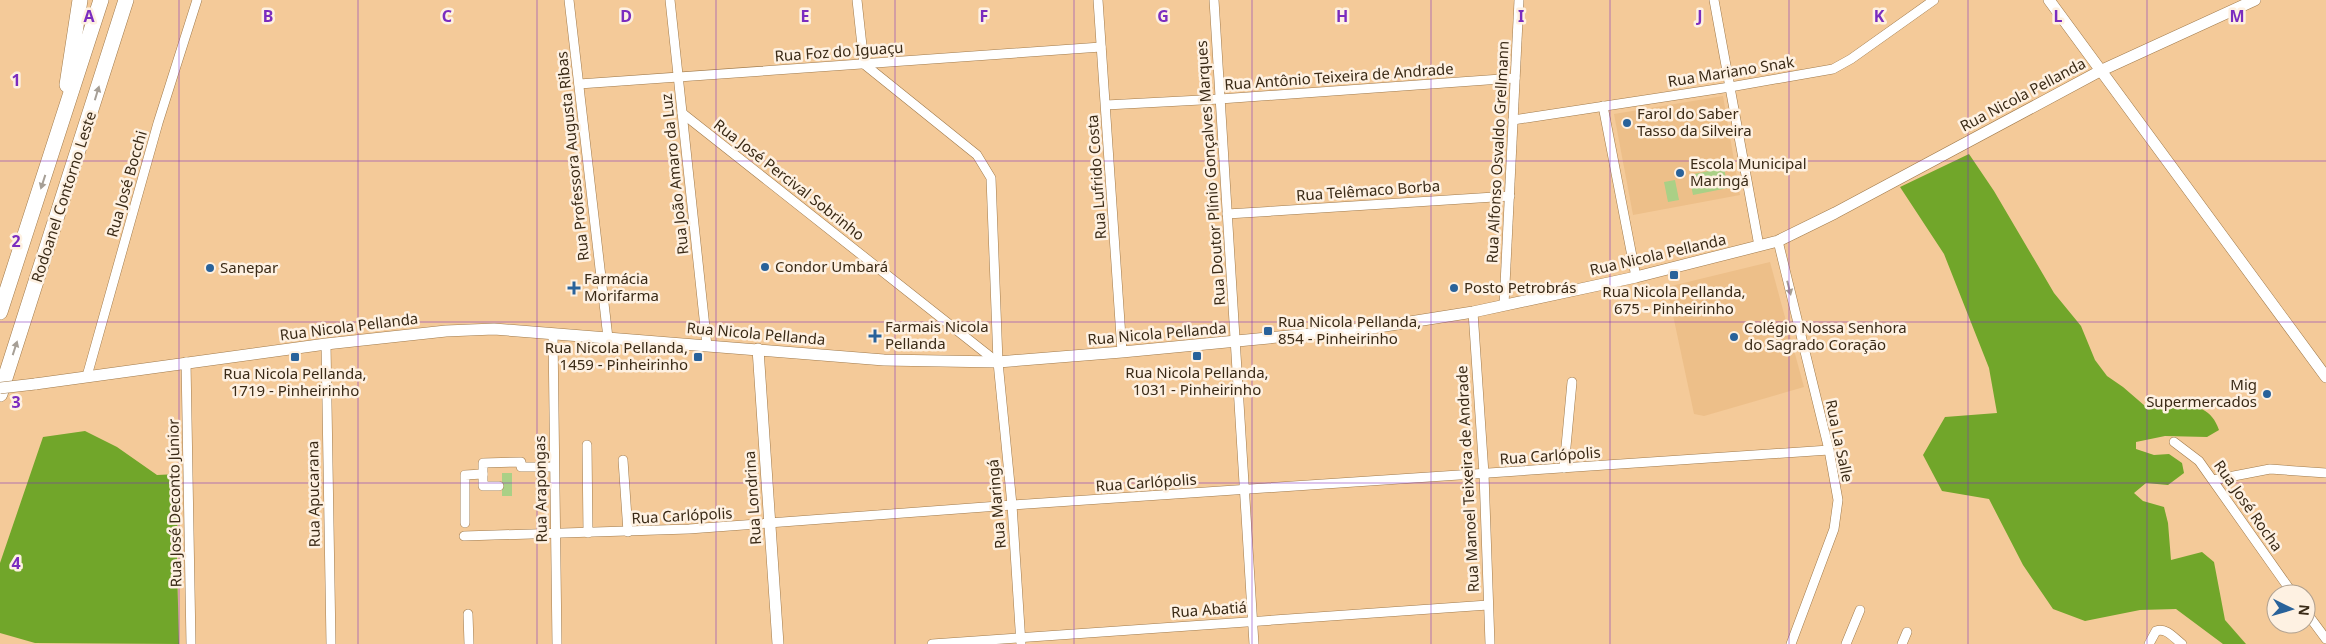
<svg xmlns="http://www.w3.org/2000/svg" width="2326" height="644" viewBox="0 0 2326 644" font-family="'Noto Sans',sans-serif">
<style>
.built{fill:#edbf89}
.green{fill:#aad086}
.forest{fill:#71a62a}
.lines{fill:none;stroke-linecap:round;stroke-linejoin:round}
.street-casing{stroke:#a07a4b;stroke-width:10}
.secondary-casing{stroke:#a07a4b;stroke-width:12}
.highway-casing{stroke:#a07a4b;stroke-width:16}
.street{stroke:#fff;stroke-width:9}
.secondary{stroke:#fff;stroke-width:11}
.highway{stroke:#fff;stroke-width:15}
.secondary-bridge-casing{stroke:#a07a4b;stroke-width:12;stroke-linecap:butt}
.secondary-bridge{stroke:#fff;stroke-width:11}
.oneway{fill:#a69f96}
.grid{fill:none;stroke:#7b2cbf;stroke-width:1;stroke-opacity:0.55}
.poi-dot{fill:#29629a;stroke:#fef1e2;stroke-width:2}
.labels{text-anchor:middle;stroke-width:5;stroke-linejoin:round;paint-order:stroke}
.street-label{font-size:15px;fill:#3a2a16;stroke:#fef1e2}
.poi-label{font-size:15px;fill:#3a2a16;stroke:#fef1e2;text-anchor:start}
.grid-label{font-size:16px;text-anchor:middle;font-weight:bold;fill:#7b2cbf;stroke:#fef1e2;stroke-width:5;stroke-linejoin:round;paint-order:stroke}
</style>
<rect width="100%" height="100%" fill="#f4ca99"/>
<g class="built">
<polygon points="1723,96 1740,195 1633,215 1614,114"/>
<polygon points="1770,262 1804,387 1704,416 1694,414 1667,287"/>
</g>
<g class="green">
<polygon points="1724,168 1728,188 1693,195 1689,175"/>
<polygon points="1675,180 1679,200 1668,202 1664,182"/>
<rect x="502" y="473" width="10" height="23"/>
</g>
<g class="forest">
<path d="M1969,154l25,37 60,102 27,33 14,34 12,16 16,11 22,19c29,0 63,-10 74,24l-12,7 -42,-1 -29,6v7l18,6 15,-1 13,9 2,10 -16,12 -22,-2 -12,10 9,8 21,6 4,16 3,37 31,-8 12,10 11,58 21,24h-23l-47,-35 -36,1 -55,11 -32,-12 -30,-44 -34,-66 -47,-8 -19,-36 22,-38 52,-4 -8,-45 -45,-114 -44,-67z"/>
<polygon points="85,431 117,447 157,475 178,474 177,564 179,644 35,643 0,633 0,563 43,437"/>
</g>
<g class="lines">
<defs>
<g id="street">
<polyline points="569,0 608,338"/>
<polyline points="670,0 707,346"/>
<polyline points="857,0 864,64 977,155 991,178 998,362 1012,505 1021,644"/>
<polyline points="1098,0 1122,352"/>
<polyline points="1214,0 1254,644"/>
<polyline points="1714,0 1759,246"/>
<polyline points="579,84 1101,47"/>
<polyline points="1106,105 1220,99 1515,78"/>
<polyline points="1603,106 1636,277"/>
<polyline points="682,113 997,362"/>
<polyline points="1513,120 1730,87 1833,69 1851,59 1934,0"/>
<polyline points="1227,214 1510,196"/>
<polyline points="1778,241 1829,450 1838,500 1834,529 1791,644"/>
<polyline points="1504,305 1519,0"/>
<polyline points="1473,312 1484,474 1490,644"/>
<polyline points="553,334 557,644"/>
<polyline points="326,344 331,644"/>
<polyline points="186,362 191,644"/>
<polyline points="87,376 158,123 197,0"/>
<polyline points="2174,442 2199,461 2293,594"/>
<polyline points="587,445 588,533"/>
<polyline points="623,460 628,532"/>
<polyline points="1564,468 1572,382"/>
<polyline points="483,474 483,486 499,486"/>
<polyline points="2213,480 2270,469 2326,473"/>
<polyline points="465,523 465,475 483,474 483,463 521,462 521,467 554,467"/>
<polyline points="464,536 689,529 1012,505 1829,450"/>
<polyline points="2306,612 2326,639"/>
<polyline points="468,614 469,644"/>
<polyline points="932,644 1488,605"/>
<polyline points="1846,644 1860,610"/>
<polyline points="1902,644 1907,632"/>
<path d="M2149,644l7,-13c10,-4 18,7 26,13"/>
</g>
<g id="secondary">
<polyline points="2049,0 2326,377"/>
<polyline points="758,349 778,644"/>
<polyline points="35,384 326,344 446,331 494,329 884,360 998,362 1122,352 1372,328 1473,312 1636,277 1778,241 1835,213 2100,71 2255,0"/>
</g>
<g id="highway">
<polyline points="67,85 80,0"/>
<polyline points="0,312 101,0"/>
<polyline points="0,394 126,0"/>
</g>
</defs>
<use href="#street" class="street-casing"/>
<use href="#secondary" class="secondary-casing"/>
<use href="#highway" class="highway-casing"/>
<use href="#street" class="street"/>
<use href="#secondary" class="secondary"/>
<use href="#highway" class="highway"/>
<defs>
<polyline id="secondary-bridge" points="0,388 35,384"/>
</defs>
<use href="#secondary-bridge" class="secondary-bridge-casing"/>
<use href="#secondary-bridge" class="secondary-bridge"/>
</g>
<defs><path id="oneway-solid" d="M-6-.8H1V-3.2L6.5 0L1 3.2V.8H-6Z" transform="scale(1.25)"/></defs>
<g class="oneway">
<use href="#oneway-solid" transform="translate(97 93) rotate(-73)"/>
<use href="#oneway-solid" transform="translate(43 182) rotate(108)"/>
<use href="#oneway-solid" transform="translate(1789 288) rotate(76)"/>
<use href="#oneway-solid" transform="translate(15 348) rotate(-72)"/>
</g>
<path class="grid" d="M179,0v644M358,0v644M537,0v644M716,0v644M895,0v644M1074,0v644M1252,0v644M1431,0v644M1610,0v644M1789,0v644M1968,0v644M2147,0v644M0,161h2326M0,322h2326M0,483h2326"/>
<g class="poi-dot">
<circle cx="1627" cy="123" r="5"/>
<circle cx="1680" cy="173" r="5"/>
<circle cx="765" cy="267" r="5"/>
<circle cx="210" cy="268" r="5"/>
<rect x="1669" y="270" width="10" height="10" rx="2.5"/>
<path d="M571.5 280.5h5v5h5v5h-5v5h-5v-5h-5v-5h5z"/>
<circle cx="1454" cy="288" r="5"/>
<rect x="1263" y="326" width="10" height="10" rx="2.5"/>
<path d="M872.5 328.5h5v5h5v5h-5v5h-5v-5h-5v-5h5z"/>
<circle cx="1734" cy="337" r="5"/>
<rect x="1192" y="351" width="10" height="10" rx="2.5"/>
<rect x="290" y="352" width="10" height="10" rx="2.5"/>
<rect x="693" y="352" width="10" height="10" rx="2.5"/>
<circle cx="2267" cy="394" r="5"/>
</g>
<g class="labels">
<g class="street-label">
<text transform="translate(839 52) rotate(-4)" y="5">Rua Foz do Iguaçu</text>
<text transform="translate(1731 72) rotate(-9)" y="5">Rua Mariano Snak</text>
<text transform="translate(1339 77) rotate(-4)" y="5">Rua Antônio Teixeira de Andrade</text>
<text transform="translate(2023 95) rotate(-28)" y="5">Rua Nicola Pellanda</text>
<text transform="translate(1498 152) rotate(-87)" y="5">Rua Alfonso Osvaldo Grellmann</text>
<text transform="translate(573 156) rotate(-96)" y="5">Rua Professora Augusta Ribas</text>
<text transform="translate(1211 173) rotate(-94)" y="5">Rua Doutor Plínio Gonçalves Marques</text>
<text transform="translate(675 174) rotate(-96)" y="5">Rua João Amaro da Luz</text>
<text transform="translate(1097 177) rotate(-94)" y="5">Rua Lufrido Costa</text>
<text transform="translate(789 180) rotate(38)" y="5">Rua José Percival Sobrinho</text>
<text transform="translate(127 184) rotate(-74)" y="5">Rua José Bocchi</text>
<text transform="translate(1368 191) rotate(-4)" y="5">Rua Telêmaco Borba</text>
<text transform="translate(64 197) rotate(-72)" y="5">Rodoanel Contorno Leste</text>
<text transform="translate(1658 255) rotate(-13)" y="5">Rua Nicola Pellanda</text>
<text transform="translate(349 327) rotate(-7)" y="5">Rua Nicola Pellanda</text>
<text transform="translate(756 334) rotate(5)" y="5">Rua Nicola Pellanda</text>
<text transform="translate(1157 334) rotate(-5)" y="5">Rua Nicola Pellanda</text>
<text transform="translate(1839 441) rotate(78)" y="5">Rua La Salle</text>
<text transform="translate(1550 456) rotate(-4)" y="5">Rua Carlópolis</text>
<text transform="translate(1468 479) rotate(-93)" y="5">Rua Manoel Teixeira de Andrade</text>
<text transform="translate(1146 483) rotate(-4)" y="5">Rua Carlópolis</text>
<text transform="translate(541 489) rotate(-91)" y="5">Rua Arapongas</text>
<text transform="translate(314 494) rotate(-91)" y="5">Rua Apucarana</text>
<text transform="translate(753 498) rotate(-94)" y="5">Rua Londrina</text>
<text transform="translate(175 503) rotate(-91)" y="5">Rua José Deconto Júnior</text>
<text transform="translate(997 504) rotate(-95)" y="5">Rua Maringá</text>
<text transform="translate(2248 506) rotate(55)" y="5">Rua José Rocha</text>
<text transform="translate(682 516) rotate(-3)" y="5">Rua Carlópolis</text>
<text transform="translate(1209 610) rotate(-4)" y="5">Rua Abatiá</text>
</g>
<g class="poi-label">
<text x="1637" y="119">Farol do Saber<tspan x="1637" dy="17">Tasso da Silveira</tspan></text>
<text x="1690" y="169">Escola Municipal<tspan x="1690" dy="17">Maringá</tspan></text>
<text x="775" y="272">Condor Umbará</text>
<text x="220" y="273">Sanepar</text>
<text x="584" y="284">Farmácia<tspan x="584" dy="17">Morifarma</tspan></text>
<text x="1464" y="293">Posto Petrobrás</text>
<text x="1674" y="297" text-anchor="middle">Rua Nicola Pellanda,<tspan x="1674" dy="17">675 - Pinheirinho</tspan></text>
<text x="1278" y="327">Rua Nicola Pellanda,<tspan x="1278" dy="17">854 - Pinheirinho</tspan></text>
<text x="885" y="332">Farmais Nicola<tspan x="885" dy="17">Pellanda</tspan></text>
<text x="1744" y="333">Colégio Nossa Senhora<tspan x="1744" dy="17">do Sagrado Coração</tspan></text>
<text x="688" y="353" text-anchor="end">Rua Nicola Pellanda,<tspan x="688" dy="17">1459 - Pinheirinho</tspan></text>
<text x="1197" y="378" text-anchor="middle">Rua Nicola Pellanda,<tspan x="1197" dy="17">1031 - Pinheirinho</tspan></text>
<text x="295" y="379" text-anchor="middle">Rua Nicola Pellanda,<tspan x="295" dy="17">1719 - Pinheirinho</tspan></text>
<text x="2257" y="390" text-anchor="end">Mig<tspan x="2257" dy="17">Supermercados</tspan></text>
</g>
</g>
<g class="grid-label">
<text x="89" y="22">A</text>
<text x="268" y="22">B</text>
<text x="447" y="22">C</text>
<text x="626" y="22">D</text>
<text x="805" y="22">E</text>
<text x="984" y="22">F</text>
<text x="1163" y="22">G</text>
<text x="1342" y="22">H</text>
<text x="1521" y="22">I</text>
<text x="1700" y="22">J</text>
<text x="1879" y="22">K</text>
<text x="2058" y="22">L</text>
<text x="2237" y="22">M</text>
<text x="16" y="86">1</text>
<text x="16" y="247">2</text>
<text x="16" y="408">3</text>
<text x="16" y="569">4</text>
</g>
<g transform="translate(2291 609) rotate(95)"><circle r="24" fill="#fef1e2" stroke="#b0a190"/>
<path d="M0-4L9 19L0 12L-9 19Z" fill="#29629a"/>
<text y="-8" font-size="14" font-weight="bold" text-anchor="middle" fill="#3a2a16">N</text>
</g>
</svg>
